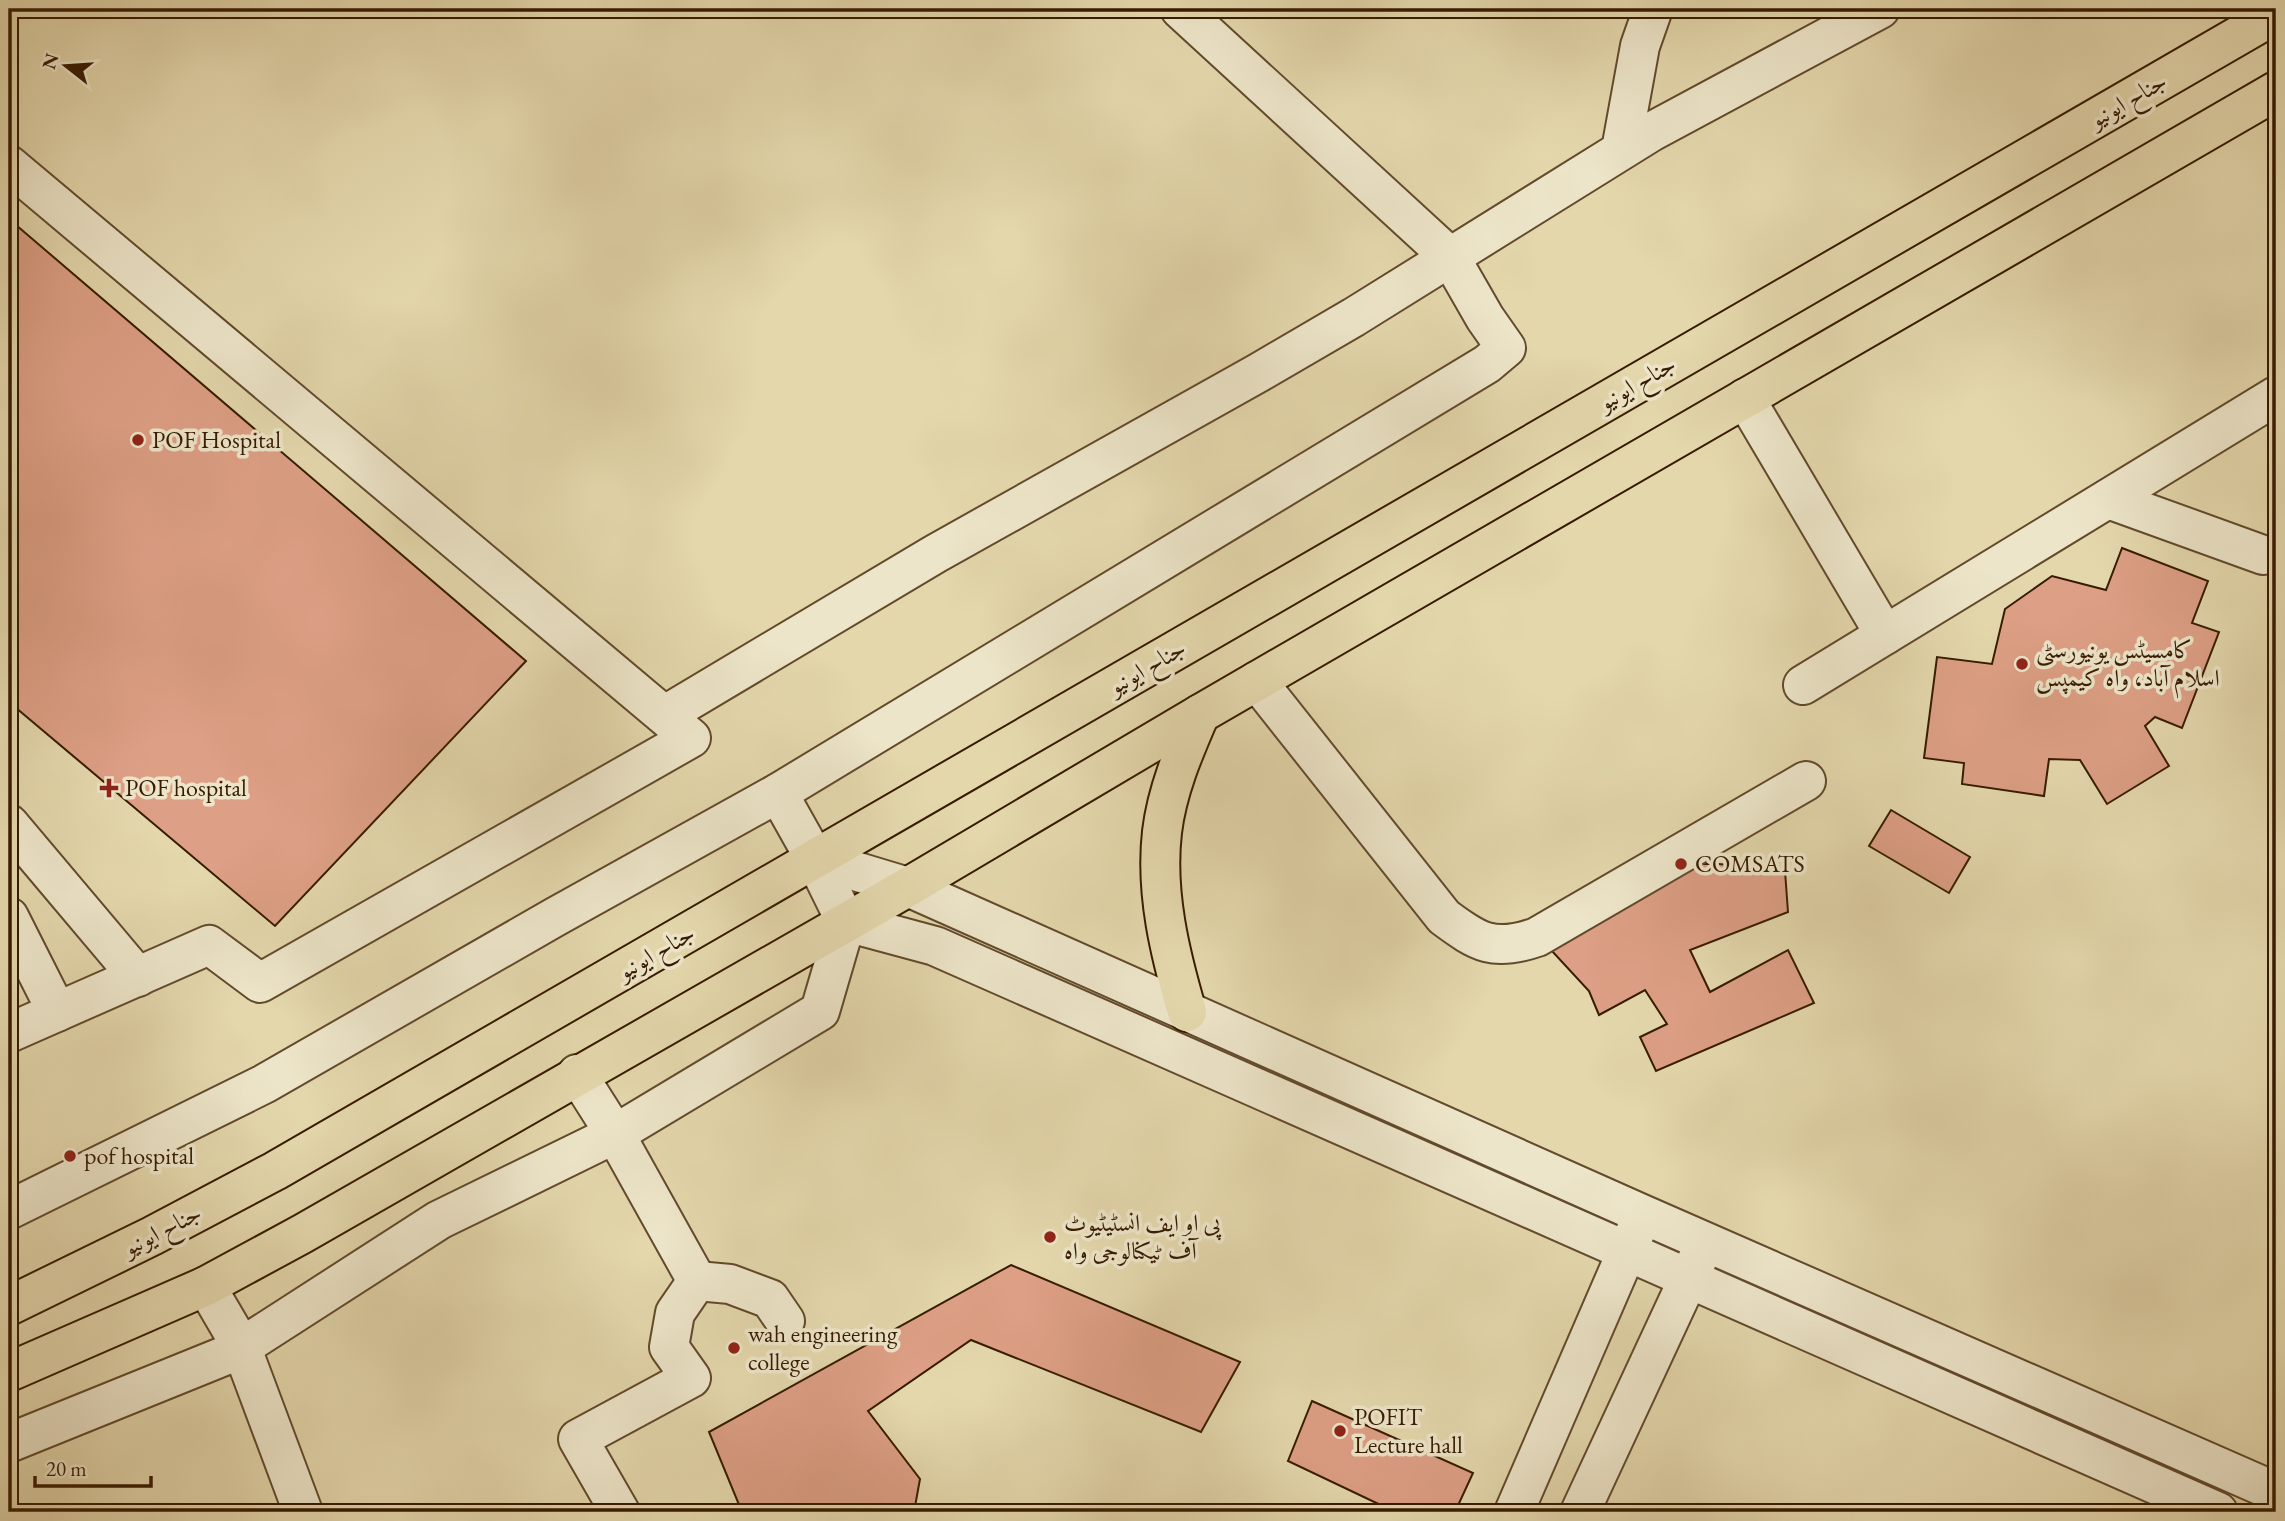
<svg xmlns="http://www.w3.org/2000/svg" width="2285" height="1521" viewBox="0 0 2285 1521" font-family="'EB Garamond',Amiri,serif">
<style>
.building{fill:#dd9f85;stroke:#371b01;stroke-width:2}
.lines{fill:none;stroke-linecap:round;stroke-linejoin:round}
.minor-casing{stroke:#624a2c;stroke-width:42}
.major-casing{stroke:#371b01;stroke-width:42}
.minor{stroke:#ede5c9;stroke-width:38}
.major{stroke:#e4d7ac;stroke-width:38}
.poi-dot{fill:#8f2418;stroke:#ede5c9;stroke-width:2.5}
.labels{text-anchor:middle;stroke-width:7;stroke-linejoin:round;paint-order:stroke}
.street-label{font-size:24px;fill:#371b01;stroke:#ede5c9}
.poi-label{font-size:24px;fill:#371b01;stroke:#ede5c9;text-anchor:start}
</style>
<rect width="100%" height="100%" fill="#e4d7ac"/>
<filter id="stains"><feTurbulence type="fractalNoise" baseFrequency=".00286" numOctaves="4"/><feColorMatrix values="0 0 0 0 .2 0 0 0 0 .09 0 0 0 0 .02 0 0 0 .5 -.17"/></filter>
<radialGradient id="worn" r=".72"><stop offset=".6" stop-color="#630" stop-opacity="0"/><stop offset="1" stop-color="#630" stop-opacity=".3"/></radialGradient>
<g class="building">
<polygon points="9,219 526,661 275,926 9,702"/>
<polygon points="2122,548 2208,581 2192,623 2219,632 2182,728 2155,717 2145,726 2169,766 2107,804 2080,760 2049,759 2044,796 1962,784 1964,763 1924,758 1937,657 1992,664 2005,609 2052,576 2106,590"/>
<polygon points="1891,810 1970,857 1949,893 1869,846"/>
<polygon points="1681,864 1719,864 1785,871 1788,912 1690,950 1710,992 1788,950 1814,1003 1656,1071 1640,1037 1667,1024 1645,990 1599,1015 1589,991 1551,950"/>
<polygon points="1011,1265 1240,1362 1201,1432 971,1340 868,1411 920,1479 914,1512 742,1512 709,1432"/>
<polygon points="1312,1401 1473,1473 1455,1512 1385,1512 1387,1508 1288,1461"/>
</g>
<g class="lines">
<defs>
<g id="minor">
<polyline points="1621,150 1640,46 1653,9"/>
<polyline points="9,165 691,738 260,983 209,945 9,1033"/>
<polyline points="1745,398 1885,635"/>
<polyline points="2108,499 2263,555"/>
<path d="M1257,681l187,236c35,26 50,35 93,20l269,-156"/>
<polyline points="1803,685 2276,396"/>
<polyline points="665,715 935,554 1258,373 1354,317 1651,132 1880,9"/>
<polyline points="9,824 138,977"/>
<polyline points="815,859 908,887 1642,1214 2276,1492"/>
<polyline points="9,917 57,1012"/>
<polyline points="846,922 935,946 2218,1512"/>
<polyline points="577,1074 615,1134 697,1281 675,1313 669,1347 691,1378 578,1439 620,1512"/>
<polyline points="9,1210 264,1084 555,917 778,793 1487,364 1506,348 1485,318 1450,257 1180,9"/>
<polyline points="697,1281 730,1284 770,1299 785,1321"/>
<polyline points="206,1286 241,1346 303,1512"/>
<polyline points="9,1443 234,1352 439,1220 615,1134 820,1011 846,922 815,859 778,793"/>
<polyline points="1514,1512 1637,1228"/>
<polyline points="1580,1512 1699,1256"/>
</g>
<g id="major">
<path d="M1187,1012c-17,-58 -32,-119 -25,-180 5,-42 22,-81 38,-118"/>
<polyline points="9,1306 152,1236 275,1171 2276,14"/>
<polyline points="9,1372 206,1286 302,1234 908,887 1200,714 2276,91"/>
</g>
</defs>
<use href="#minor" class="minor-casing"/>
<use href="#major" class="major-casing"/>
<use href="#minor" class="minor"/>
<use href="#major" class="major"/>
</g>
<g class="poi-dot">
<circle cx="138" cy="440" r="7"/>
<circle cx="2022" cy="664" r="7"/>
<path d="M105.5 777.5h7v7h7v7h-7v7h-7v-7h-7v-7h7z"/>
<circle cx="1681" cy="864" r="7"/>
<circle cx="70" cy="1156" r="7"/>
<circle cx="1050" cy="1237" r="7"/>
<circle cx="734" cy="1348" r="7"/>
<circle cx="1340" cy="1431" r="7"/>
</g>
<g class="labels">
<g class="street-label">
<text transform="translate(2128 100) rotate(-30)" y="8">جناح ایونیو</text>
<text transform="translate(1637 383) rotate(-30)" y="8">جناح ایونیو</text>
<text transform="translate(1147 667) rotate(-30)" y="8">جناح ایونیو</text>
<text transform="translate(656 952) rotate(-30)" y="8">جناح ایونیو</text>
<text transform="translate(162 1230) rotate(-27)" y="8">جناح ایونیو</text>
</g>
<g class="poi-label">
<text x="152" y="448">POF Hospital</text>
<text x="2036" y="658">کامسیٹس یونیورسٹی<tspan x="2036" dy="28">اسلام آباد، واہ کیمپس</tspan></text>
<text x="125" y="796">POF hospital</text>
<text x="1695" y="872">COMSATS</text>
<text x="84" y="1164">pof hospital</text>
<text x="1064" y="1231">پی او ایف انسٹیٹیوٹ<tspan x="1064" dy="28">آف ٹیکنالوجی واہ</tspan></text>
<text x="748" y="1342">wah engineering<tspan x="748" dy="28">college</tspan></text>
<text x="1354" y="1425">POFIT<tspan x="1354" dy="28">Lecture hall</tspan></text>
</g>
</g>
<rect width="2285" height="1521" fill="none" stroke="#e4d7ac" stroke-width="35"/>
<rect x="10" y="10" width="2264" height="1500" fill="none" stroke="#371b01" stroke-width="3.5"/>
<rect x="18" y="18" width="2250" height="1486" fill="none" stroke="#371b01" stroke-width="2"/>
<g transform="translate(66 66) rotate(287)" stroke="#ede5c9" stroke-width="5" paint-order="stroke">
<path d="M0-5L12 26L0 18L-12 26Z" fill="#371b01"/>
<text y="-10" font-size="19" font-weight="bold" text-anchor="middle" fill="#371b01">N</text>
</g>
<path d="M35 1476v10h116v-10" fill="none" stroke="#371b01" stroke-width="3.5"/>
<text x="46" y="1476" font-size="21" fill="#371b01" stroke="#ede5c9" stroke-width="5" paint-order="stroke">20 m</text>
<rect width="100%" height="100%" filter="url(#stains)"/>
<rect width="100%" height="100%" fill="url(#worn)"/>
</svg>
